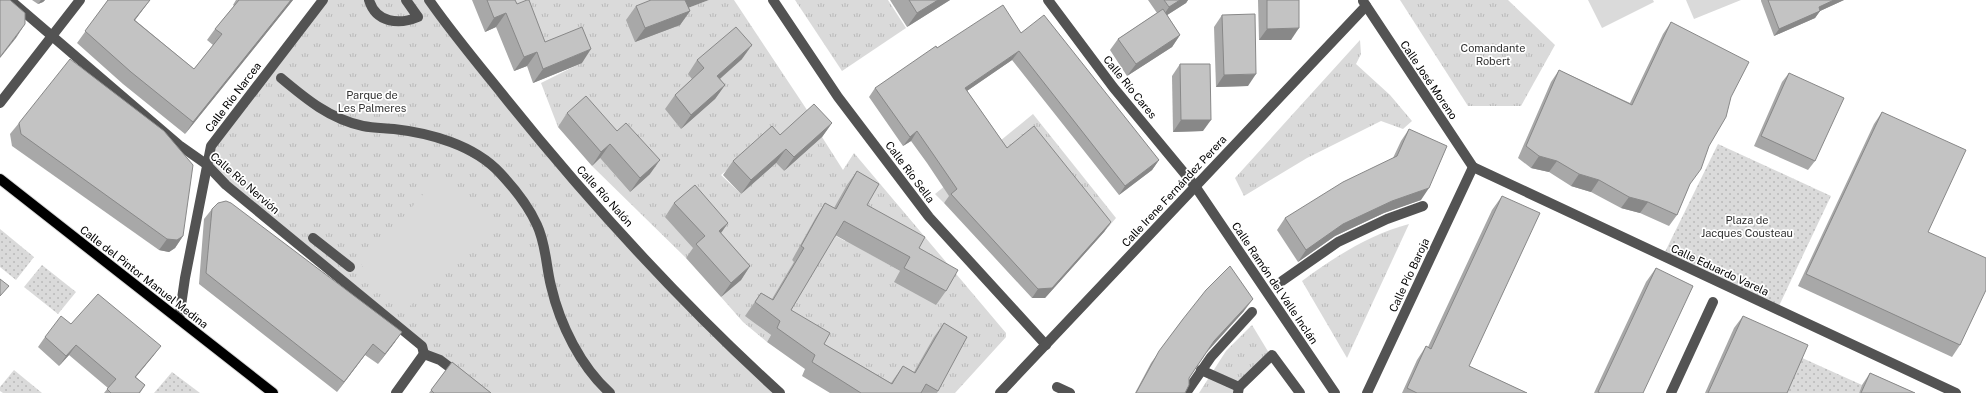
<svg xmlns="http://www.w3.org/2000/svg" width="1986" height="393" viewBox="0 0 1986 393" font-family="'Public Sans',sans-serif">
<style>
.grass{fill:url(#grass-tufts);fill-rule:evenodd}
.garden{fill:url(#garden-dots)}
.pitch{fill:#dadada}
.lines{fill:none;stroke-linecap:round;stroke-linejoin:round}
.major-casing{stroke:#dbdbdb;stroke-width:12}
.minor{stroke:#535353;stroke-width:10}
.major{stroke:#000;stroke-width:10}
.wall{fill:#a8a8a8}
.shaded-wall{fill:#888}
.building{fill:#c3c3c3;stroke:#888}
.labels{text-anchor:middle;stroke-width:3.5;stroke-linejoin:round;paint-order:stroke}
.park-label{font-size:11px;fill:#313131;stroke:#fff}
.street-label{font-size:11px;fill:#000;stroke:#fff}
</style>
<defs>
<pattern id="grass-tufts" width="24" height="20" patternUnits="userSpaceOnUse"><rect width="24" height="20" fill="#dadada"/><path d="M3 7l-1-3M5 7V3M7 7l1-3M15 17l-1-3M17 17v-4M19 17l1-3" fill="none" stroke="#b9b9b9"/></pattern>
<pattern id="garden-dots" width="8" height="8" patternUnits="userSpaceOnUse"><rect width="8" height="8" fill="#dadada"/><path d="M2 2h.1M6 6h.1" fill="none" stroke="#b9b9b9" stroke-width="1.8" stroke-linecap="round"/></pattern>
</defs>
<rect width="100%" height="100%" fill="#fff"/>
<g class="grass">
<polygon points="323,0 429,0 618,229 780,393 482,393 424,354 206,164 211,146"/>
<path d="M500,0h164l11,13 34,-13h25l75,113 -39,36 -8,-9 -41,35 20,19 35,-31 8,8 38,-34 21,33 11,-17 152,180v4l-51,56h-20l-30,-6 -20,6 -128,-68 14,10 -4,7 -24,-20 -22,-25 19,-17 -45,-30 -9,8 -94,-92 8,-8 30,34 -54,-82 -18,17 -17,-44 40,-20 -45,-7zM694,82l21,17 -34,30zM869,197l-24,44 -11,-6 -21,37 -21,-12 34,-37zM861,249l87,35 -48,-13z"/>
<polygon points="795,0 888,0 906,28 842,71"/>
<polygon points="1400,0 1508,0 1555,45 1521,106 1468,106"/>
<polygon points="1360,40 1361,54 1356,64 1390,95 1412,121 1403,129 1381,121 1307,158 1244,196 1235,178"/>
<polygon points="1033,114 1116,218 1104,232 1027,135 944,203 935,194"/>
<path d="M1409,224l-62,134 -45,-77c31,-23 68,-47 107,-57z"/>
<polygon points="1252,325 1269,353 1235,393 1199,393 1226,351"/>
</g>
<g class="garden">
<polygon points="1718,144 1831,196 1777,310 1663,256"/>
<polygon points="0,229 34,257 16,280 0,267"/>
<polygon points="42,265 76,292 58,314 24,287"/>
<polygon points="1800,357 1862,385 1859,393 1784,393"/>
<polygon points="14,370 42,393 3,393 0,391 0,387"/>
<polygon points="172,372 200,393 154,393"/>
</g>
<g class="pitch">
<polygon points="1588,0 1653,0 1654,2 1602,28"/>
<polygon points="1686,0 1741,0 1694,19"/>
<polygon points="441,174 494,224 406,310 361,265"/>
</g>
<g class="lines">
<defs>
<polyline id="major" points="0,179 273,393"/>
</defs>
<use href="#major" class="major-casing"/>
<g class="minor">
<polyline points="10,0 179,145 206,164 226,185 422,346 424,354"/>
<path d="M369,0c7,23 30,25 49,17l-12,-17"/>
<path d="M429,0c23,33 49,64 74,95 85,106 177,207 277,298"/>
<polyline points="773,0 838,97 929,217 1046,345"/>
<polyline points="1048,0 1113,87 1195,186 1335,393"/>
<polyline points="1363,1 1473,167"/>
<path d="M281,78c25,21 49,41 82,48 10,2 21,2 31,3 36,4 80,16 106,44 15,16 28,32 37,52 9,19 9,41 14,61 9,39 30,81 59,107"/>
<polyline points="0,103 80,0"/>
<polyline points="1473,167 1956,393"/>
<polyline points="313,238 350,267"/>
<polyline points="1282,281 1338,242 1387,219 1423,206"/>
<polyline points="179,319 185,278 211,146 323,0"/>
<polyline points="424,354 440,360 460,375"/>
<polyline points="1201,370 1239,387"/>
<polyline points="1057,387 1070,393"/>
<polyline points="396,393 424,354"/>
<polyline points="1000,393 1366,6"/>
<polyline points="1186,393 1211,357 1252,312"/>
<polyline points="1238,393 1239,387 1272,355 1300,393"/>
<polyline points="1367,393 1473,167"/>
<polyline points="1671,393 1713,302"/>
</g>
<use href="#major" class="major"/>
</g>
<g class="wall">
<polygon points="32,0 45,0 43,2 38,4"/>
<polygon points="108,0 150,0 135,20 194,69 213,45 207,40 215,29 234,6 233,5 236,0 293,0 185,134 123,84 77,43"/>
<polygon points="472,0 515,0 517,4 545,42 582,63 533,83 527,66 514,71 496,27 485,32"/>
<polygon points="890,0 950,0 907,27"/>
<polygon points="1148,0 1188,0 1186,3 1167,15 1180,35 1172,47 1127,76 1110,50 1118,39 1157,13"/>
<polygon points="1258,0 1299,0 1291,40 1259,40"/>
<polygon points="1761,0 1844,0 1820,11 1815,18 1774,36 1761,1"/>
<polygon points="636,6 689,8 690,11 680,25 635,42 626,20"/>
<polygon points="1222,15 1248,86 1216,87 1214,27"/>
<polygon points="1671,22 1731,97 1689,186 1677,215 1669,226 1640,213 1621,208 1591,192 1571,186 1549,172 1531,168 1518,158 1551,82 1559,70 1630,103 1663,34"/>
<polygon points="1021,33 1159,160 1152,170 1119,195 1012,60 967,91 1007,148 1111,222 1104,232 1045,298 1032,298 944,203 949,196 927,163 911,141 903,146 869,97 875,88 937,48"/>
<polygon points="742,59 720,79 725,85 715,99 681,129 665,109 675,95 692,79 688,74 697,60"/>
<polygon points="1180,64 1203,131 1173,132 1172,76"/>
<polygon points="1789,73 1815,161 1808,170 1754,146 1782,82"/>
<polygon points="1882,112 1960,345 1952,357 1798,286 1874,124"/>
<polygon points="567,113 650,174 630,192 600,158 592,166 558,127"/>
<polygon points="19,123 183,236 175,248 169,252 159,250 12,146 10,134"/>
<polygon points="832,123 822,137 784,171 776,163 741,194 723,175 733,161 780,135"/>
<polygon points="1409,129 1421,200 1384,213 1335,236 1298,262 1277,230 1285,218 1393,158 1401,141"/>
<polygon points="857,171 867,205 919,248 946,291 936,305 894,282 900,271 835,235 791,310 824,344 891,383 903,366 914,372 934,337 944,323 938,391 937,393 830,393 802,376 805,369 767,342 771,335 745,316 761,293 772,299 794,262 792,260 816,217 825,203 834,208 847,185"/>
<polygon points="1502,196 1469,366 1527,393 1402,393 1417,360 1426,346 1428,347 1492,210"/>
<polygon points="674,203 728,223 721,233 750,266 741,280 721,297 686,258 693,248 665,217"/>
<polygon points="212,209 395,342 378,364 365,355 337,392 199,284 204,219"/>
<polygon points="1656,268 1643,393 1594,393 1646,282"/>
<polygon points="1244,311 1206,353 1189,378 1185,393 1135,393 1151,363 1183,319"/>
<polygon points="1743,316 1787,393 1705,393 1734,328"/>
<polygon points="71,324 154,355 136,377 145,385 140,393 104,393 108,388 69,355 59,366 38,347 45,337"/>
<polygon points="452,362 491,393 429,393"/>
<polygon points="1870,373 1915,393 1859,393 1862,385"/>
</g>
<g class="shaded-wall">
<polygon points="41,0 45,0 43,2 38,4"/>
<polygon points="150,0 126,32 134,20"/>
<polygon points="291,0 293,0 185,134 193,122"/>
<polygon points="685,0 709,0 675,13"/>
<polygon points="938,0 950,0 907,27 917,13"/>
<polygon points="1180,0 1188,0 1186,3 1161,19 1169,7"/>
<polygon points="1834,0 1844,0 1820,11 1815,18 1774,36 1779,29 1819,7"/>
<polygon points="690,11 680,25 635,42 645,28"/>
<polygon points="506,13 496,27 485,32 494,18"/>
<polygon points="25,24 16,38 0,58 0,57"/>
<polygon points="1299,28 1291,40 1259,40 1267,29"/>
<polygon points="1180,35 1172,47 1127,76 1136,64"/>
<polygon points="752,45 742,59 707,90 717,76"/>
<polygon points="591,49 582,63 533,83 543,69"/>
<polygon points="1019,51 1012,60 958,97 965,88"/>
<polygon points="537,52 527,66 514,71 524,57"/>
<polygon points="1256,74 1248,86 1216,87 1224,75"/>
<polygon points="725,85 715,99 681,129 691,115"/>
<polygon points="1181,120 1211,120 1203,131 1173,132"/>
<polygon points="832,123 822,137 784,171 794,157"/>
<polygon points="917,131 911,141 903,146 910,137"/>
<polygon points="610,144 600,158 592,166 601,152"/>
<polygon points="786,149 776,163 741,194 751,180"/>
<polygon points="1539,156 1557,161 1549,172 1531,168"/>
<polygon points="660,160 650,174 630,192 640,178"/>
<polygon points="1159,160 1152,170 1119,195 1125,186"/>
<polygon points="1579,174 1599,180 1591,192 1571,186"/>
<polygon points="1429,188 1421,200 1384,213 1335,236 1298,262 1306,250 1343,224 1392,201"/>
<polygon points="1629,197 1648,202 1640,213 1621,208"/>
<polygon points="1111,222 1104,232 1045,298 1032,298 1038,289"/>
<polygon points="728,223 718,237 719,231"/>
<polygon points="183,236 175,248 169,252 159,250 167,239"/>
<polygon points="750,266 741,280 721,297 731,283"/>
<polygon points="1253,299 1244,311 1206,353 1214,341"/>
<polygon points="402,332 395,342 378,364 385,354"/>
<polygon points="373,344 365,355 337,392 344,382"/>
<polygon points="76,345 69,355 59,366 66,356"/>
<polygon points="161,346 154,355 128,386 135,377"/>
</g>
<g class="building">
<polygon points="0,0 10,0 25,13 25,24 0,57"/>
<polygon points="108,0 150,0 134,20 194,69 222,34 215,29 239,0 291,0 193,122 131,72 85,31"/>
<polygon points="487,0 515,0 517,4 527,0 529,0 545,42 582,27 591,49 543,69 537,52 524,57 506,13 494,18"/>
<polygon points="651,0 685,0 690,11 645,28 636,6"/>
<polygon points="909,0 938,0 917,13"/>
<polygon points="1164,0 1180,0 1169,7"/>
<polygon points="1267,0 1299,0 1299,28 1267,29"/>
<polygon points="1768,0 1834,0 1819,7 1820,11 1779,29"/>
<polygon points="1003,5 1021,33 1044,15 1159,160 1125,186 1019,51 965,88 1007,148 1034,126 1111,222 1052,288 1038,289 951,194 957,189 933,154 917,131 910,137 875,88 936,46 937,48"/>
<polygon points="1163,9 1180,35 1136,64 1118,39"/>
<polygon points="1255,14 1256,74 1224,75 1222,15"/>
<polygon points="1671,22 1749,62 1731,97 1726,117 1709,146 1701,169 1690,184 1677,215 1648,202 1629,197 1599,180 1579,174 1557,161 1539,156 1526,146 1559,70 1632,105"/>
<polygon points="736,27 752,45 717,76 725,85 691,115 675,95 704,68 697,60"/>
<polygon points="70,59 164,131 193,165 183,236 177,240 167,239 21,134 19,123"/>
<polygon points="1180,64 1210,64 1211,120 1181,120"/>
<polygon points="1789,73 1844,98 1815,161 1761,136"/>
<polygon points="586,96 617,131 626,123 660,160 640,178 610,144 601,152 567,113"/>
<polygon points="814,104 832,123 794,157 786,149 751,180 733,161 772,126 780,135"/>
<polygon points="1882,112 1966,150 1928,232 1986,258 1986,290 1960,345 1806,274"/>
<polygon points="1409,129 1447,146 1429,188 1392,201 1343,224 1306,250 1285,218 1343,182 1397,156"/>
<polygon points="857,171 879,184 867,205 925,237 919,248 958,270 946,291 904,268 910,257 844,221 791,310 830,333 824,344 892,384 903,366 915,373 944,323 967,337 938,391 926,384 921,393 861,393 812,362 815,355 777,328 780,321 755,302 761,293 773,300 804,248 801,246 825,203 836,209"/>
<polygon points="695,185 728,223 719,231 750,266 731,283 696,244 705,236 674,203"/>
<polygon points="1502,196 1540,213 1469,366 1527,393 1417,393 1407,388 1426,346 1431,349"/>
<polygon points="226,201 231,203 402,332 385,354 373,344 344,382 206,273 212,209 218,203"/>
<polygon points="1230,266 1253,299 1214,341 1189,378 1189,385 1185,393 1136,393 1159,351 1183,319 1206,290"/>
<polygon points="1656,268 1693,286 1643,393 1600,393 1598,392"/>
<polygon points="0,279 9,286 0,296"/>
<polygon points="98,294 161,346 135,377 145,385 139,393 111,393 107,389 116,379 76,345 66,356 45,337 61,316 71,324"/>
<polygon points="1743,316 1808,345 1787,393 1708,393"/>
<polygon points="452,362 491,393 434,393 431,390"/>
<polygon points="1870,373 1915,393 1861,393"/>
</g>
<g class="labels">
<g class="park-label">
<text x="1493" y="52">Comandante<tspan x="1493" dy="13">Robert</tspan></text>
<text x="372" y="99">Parque de<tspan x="372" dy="13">Les Palmeres</tspan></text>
<text x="1747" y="224">Plaza de<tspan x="1747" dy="13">Jacques Cousteau</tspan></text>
</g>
<g class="street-label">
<text transform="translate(1429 80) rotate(56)" y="4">Calle José Moreno</text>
<text transform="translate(1130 87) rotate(51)" y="4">Calle Río Cares</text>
<text transform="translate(233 97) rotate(-53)" y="4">Calle Río Narcea</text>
<text transform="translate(910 172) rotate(53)" y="4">Calle Río Sella</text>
<text transform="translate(245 183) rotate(41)" y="4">Calle Río Nervión</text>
<text transform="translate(1174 191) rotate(-47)" y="4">Calle Irene Fernández Perera</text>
<text transform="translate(605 196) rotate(48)" y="4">Calle Río Nalón</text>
<text transform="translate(1720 270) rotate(25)" y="4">Calle Eduardo Varela</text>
<text transform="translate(1409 275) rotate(-65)" y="4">Calle Pío Baroja</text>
<text transform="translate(144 277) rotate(38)" y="4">Calle del Pintor Manuel Medina</text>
<text transform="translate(1275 283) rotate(56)" y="4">Calle Ramón del Valle Inclán</text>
</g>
</g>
</svg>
